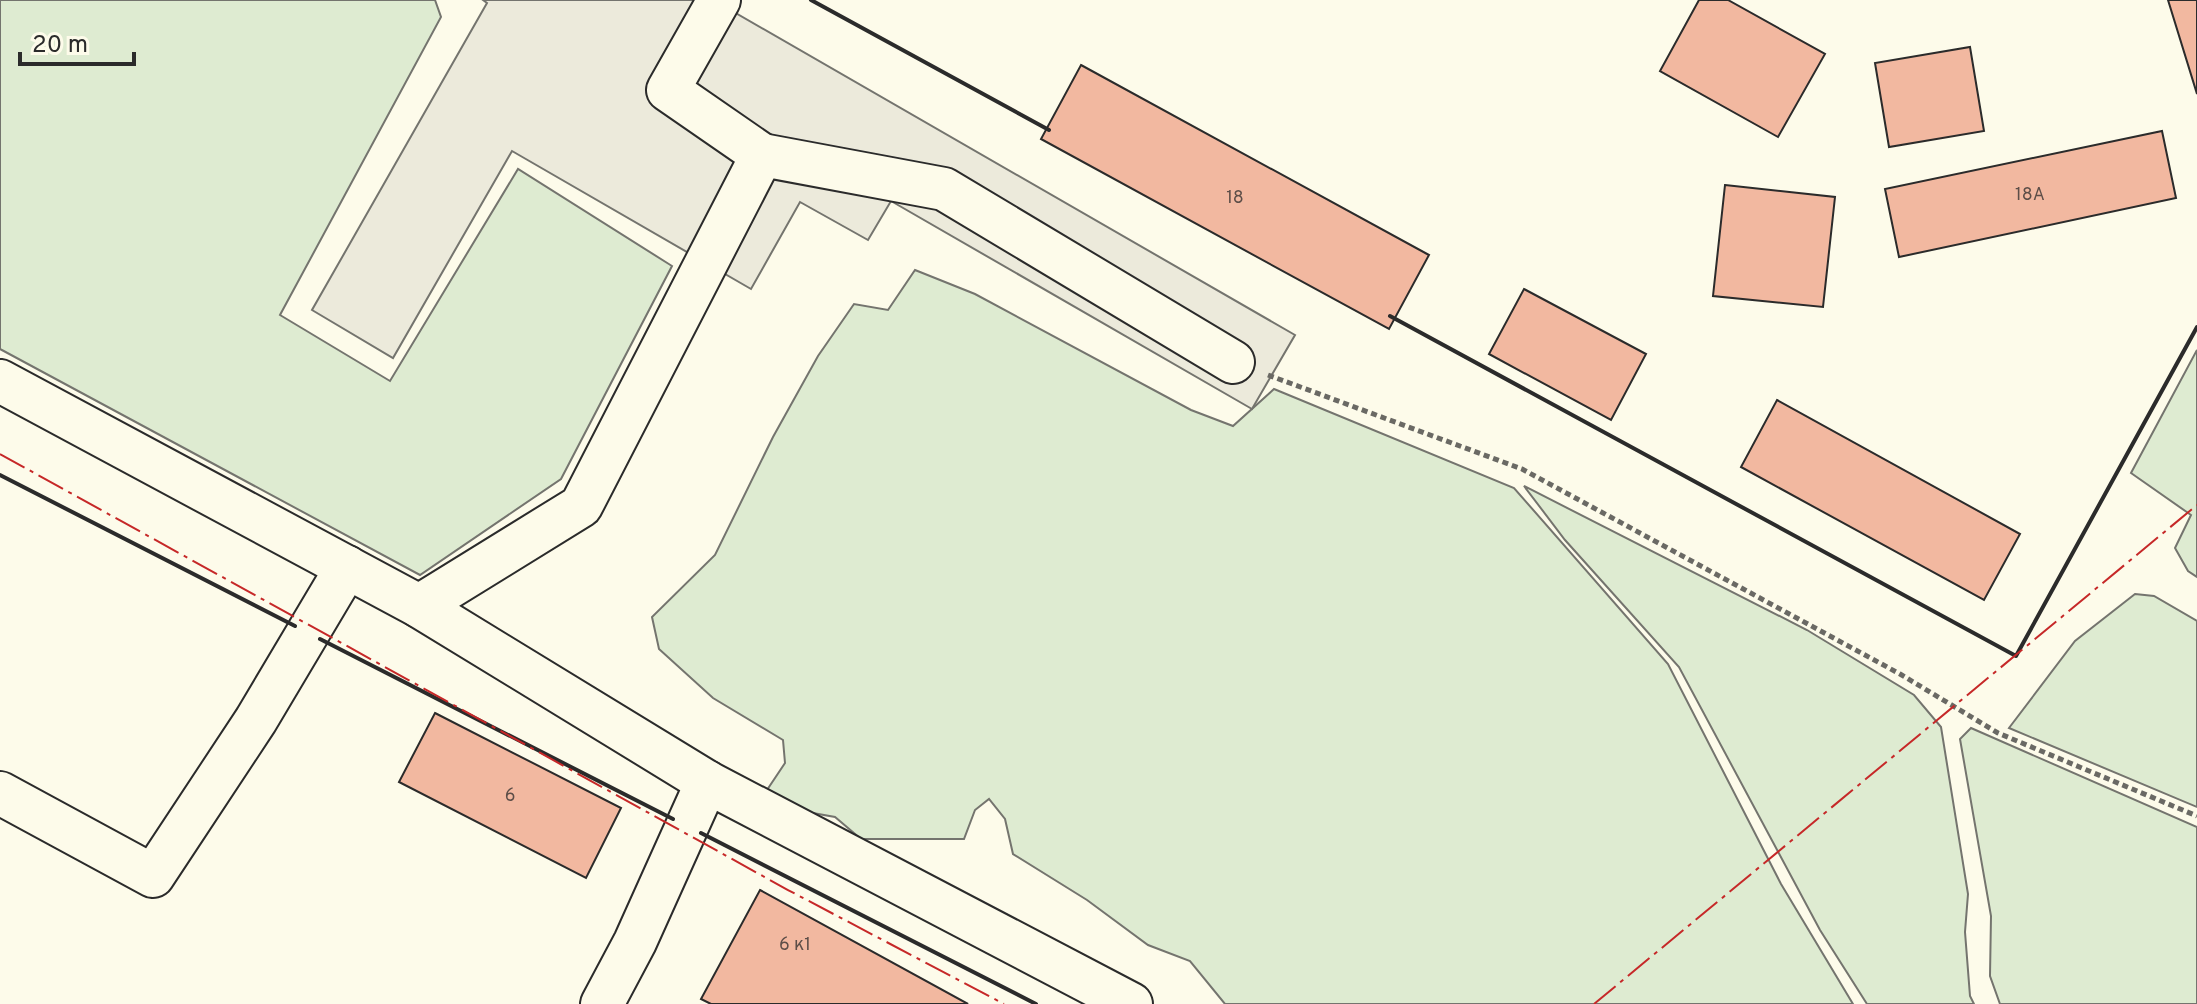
<svg xmlns="http://www.w3.org/2000/svg" width="2197" height="1004" viewBox="0 0 2197 1004" font-family="Overpass,sans-serif">
<style>
.green{fill:#deebd1;stroke:#74746e;stroke-width:2}
.parking{fill:#eceadb;stroke:#74746e;stroke-width:2}
.building{fill:#f2b8a0;stroke:#2b2b2b;stroke-width:2}
.lines{fill:none;stroke-linecap:round;stroke-linejoin:round}
.minor-casing{stroke:#2b2b2b;stroke-width:46}
.path{stroke:#6a6964;stroke-width:5;stroke-dasharray:6 4;stroke-linecap:butt}
.minor{stroke:#fdfbea;stroke-width:42}
.wall{stroke:#2b2b2b;stroke-width:4}
.power{stroke:#c62828;stroke-width:2;stroke-dasharray:28 6 4 6;stroke-linecap:butt}
.labels{text-anchor:middle;stroke-width:6;stroke-linejoin:round;paint-order:stroke}
.number-label{font-size:18px;fill:#5d4e48}
</style>
<rect width="100%" height="100%" fill="#fdfbea"/>
<g class="green">
<polygon points="0,0 435,0 441,17 280,315 390,381 518,169 672,266 561,479 420,575 0,349"/>
<polygon points="915,270 975,294 1191,410 1233,426 1274,389 1514,488 1668,664 1781,884 1853,1004 1225,1004 1190,961 1148,945 1087,900 1013,854 1005,819 989,799 975,810 964,839 861,839 835,817 796,810 767,790 785,763 783,740 713,698 659,649 652,617 715,555 773,437 818,356 854,304 888,310"/>
<polygon points="2197,350 2197,577 2188,571 2175,548 2191,515 2131,473"/>
<polygon points="1524,486 1807,630 1914,695 1941,727 1968,894 1965,932 1970,996 1974,1004 1867,1004 1820,930 1679,667 1565,540"/>
<polygon points="2135,594 2154,596 2197,621 2197,807 2009,728 2075,641"/>
<polygon points="1971,728 2197,827 2197,1004 2000,1004 1990,976 1991,916 1960,739"/>
</g>
<polygon class="parking" points="483,0 713,0 1295,335 1252,409 891,201 868,240 800,202 751,289 512,151 393,358 312,310 487,3"/>
<g class="building">
<polygon points="1699,0 1728,0 1825,54 1778,137 1660,71"/>
<polygon points="2168,0 2197,0 2197,94"/>
<polygon points="1970,47 1984,131 1889,147 1875,63"/>
<polygon points="1081,65 1429,255 1389,329 1041,139"/>
<polygon points="2162,131 2176,198 1899,257 1885,189"/>
<polygon points="1725,185 1835,197 1823,307 1713,296"/>
<polygon points="1524,289 1646,354 1611,420 1489,354"/>
<polygon points="1777,400 2020,534 1984,600 1741,467"/>
<polygon points="435,713 621,808 586,878 399,782"/>
<polygon points="760,890 968,1004 711,1004 701,999"/>
</g>
<g class="lines">
<defs>
<g id="minor">
<polyline points="762,155 944,189 1233,362"/>
<polyline points="0,381 419,606 707,782 1131,1004"/>
<polyline points="419,606 581,506 762,155 668,90 719,0"/>
<polyline points="0,793 153,876 256,720 347,567"/>
<polyline points="602,1004 635,942 707,782"/>
</g>
</defs>
<use href="#minor" class="minor-casing"/>
<polyline class="path" points="1268,375 1522,469 1900,674 1998,733 2197,816"/>
<use href="#minor" class="minor"/>
<g class="wall">
<polyline points="811,0 1049,130"/>
<polyline points="1390,316 2016,656 2197,327"/>
<polyline points="0,475 295,626"/>
<polyline points="320,639 673,819"/>
<polyline points="701,833 1036,1004"/>
</g>
<g class="power">
<polyline points="0,454 788,890 1004,1004"/>
<polyline points="1594,1004 2197,505"/>
</g>
</g>
<g class="labels">
<g class="number-label">
<text x="2030" y="200">18А</text>
<text x="1235" y="203">18</text>
<text x="510" y="801">6</text>
<text x="795" y="950">6 к1</text>
</g>
</g>
<path d="M20 52v12h114v-12" fill="none" stroke="#2b2b2b" stroke-width="4"/>
<text x="32" y="52" font-size="24" fill="#2b2b2b" stroke="#fdfbea" stroke-width="6" paint-order="stroke">20 m</text>
</svg>
